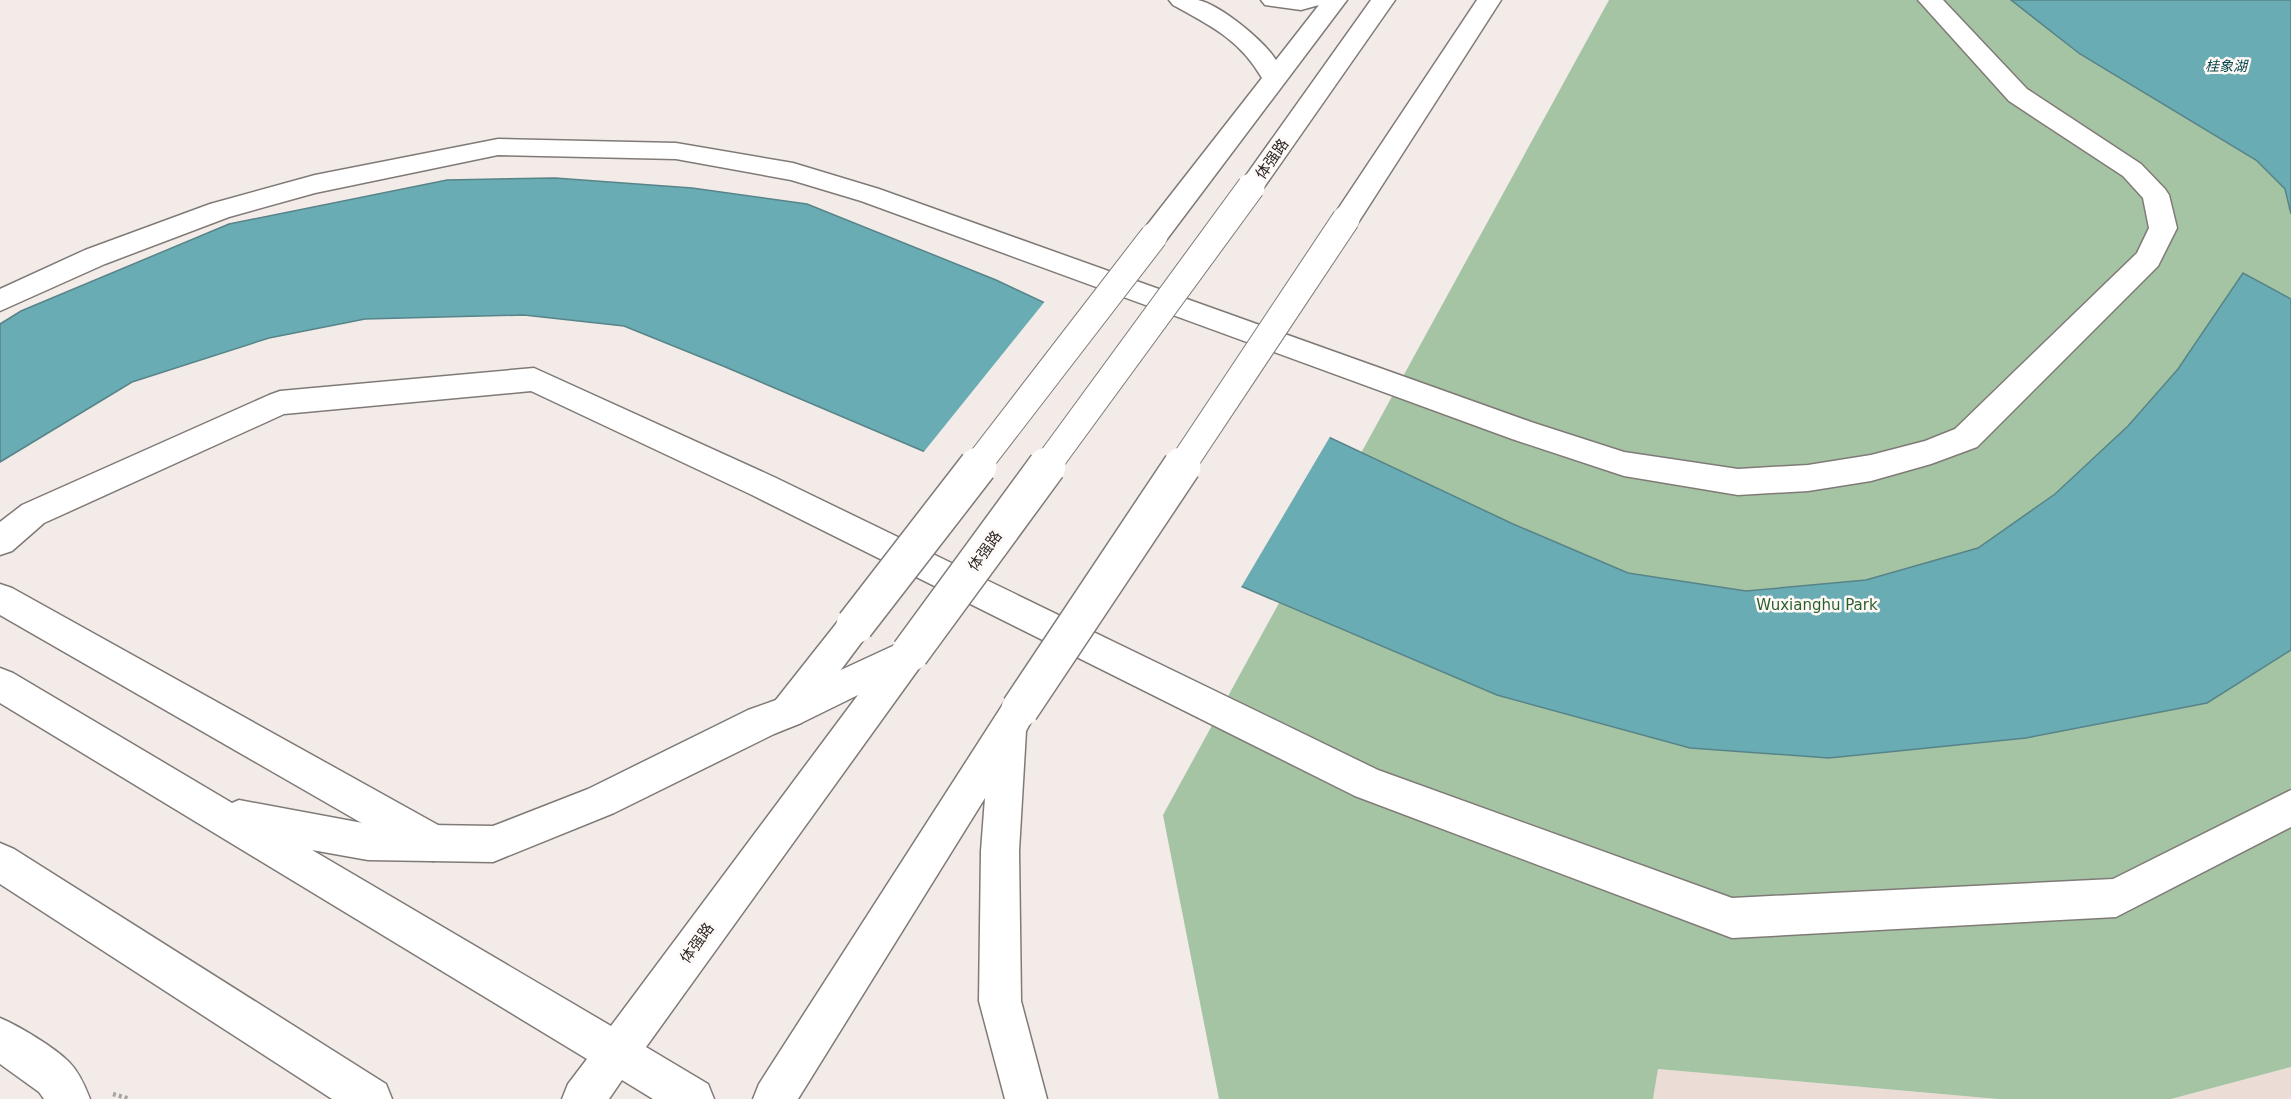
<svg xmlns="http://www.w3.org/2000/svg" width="2291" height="1099" viewBox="0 0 2291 1099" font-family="'DejaVu Sans','Noto Sans SC',sans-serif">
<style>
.built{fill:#ebdcd5}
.green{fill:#a4c4a4}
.water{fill:#6aacb3;stroke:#578489;stroke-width:1.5}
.pier{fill:#f2ebe8}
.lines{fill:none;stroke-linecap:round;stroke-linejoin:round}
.minor-casing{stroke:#807a77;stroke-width:3}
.major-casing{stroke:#807a77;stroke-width:3}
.path{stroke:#a8a2a0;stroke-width:4.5;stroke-dasharray:3 3;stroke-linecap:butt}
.minor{fill:#fff;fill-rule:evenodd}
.major{fill:#fff;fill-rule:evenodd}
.minor-bridge-far1-casing{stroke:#807a77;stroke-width:29;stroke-linecap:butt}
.minor-bridge-casing{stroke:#807a77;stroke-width:40;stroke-linecap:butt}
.major-bridge-far1-casing{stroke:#807a77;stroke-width:29;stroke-linecap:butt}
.major-bridge-casing{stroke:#807a77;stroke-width:40;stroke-linecap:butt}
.minor-bridge-far1{stroke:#fff;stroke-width:27}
.minor-bridge{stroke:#fff;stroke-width:37}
.major-bridge-far1{stroke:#fff;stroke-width:27}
.major-bridge{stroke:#fff;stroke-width:37}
.labels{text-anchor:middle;stroke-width:5;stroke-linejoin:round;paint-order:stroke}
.far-water-label{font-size:14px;font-style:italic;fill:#06464b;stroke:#fef9f6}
.street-label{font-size:15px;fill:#2b2827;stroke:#fef9f6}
.park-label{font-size:15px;fill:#295f2c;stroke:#fef9f6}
</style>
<rect width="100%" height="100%" fill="#f2ebe8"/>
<g class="built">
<polygon points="2291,1067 2291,1099 2171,1099"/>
<polygon points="1658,1069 1998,1099 1653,1099"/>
</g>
<polygon class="green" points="1609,0 2291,0 2291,1067 2171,1099 1998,1099 1658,1069 1653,1099 1219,1099 1163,815"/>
<g class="water">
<polygon points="2011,0 2291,0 2291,214 2285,189 2256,160 2080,54"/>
<polygon points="555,178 692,188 807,204 996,280 1513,524 1628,573 1746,591 1866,580 1978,548 2055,494 2128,426 2178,369 2243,273 2291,299 2291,650 2207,703 2026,738 1829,758 1690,748 1497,695 723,366 624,326 524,315 365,319 269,338 132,382 0,462 0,324 21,311 229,224 447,180"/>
</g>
<polygon class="pier" points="1046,300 1331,435 1240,589 922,454"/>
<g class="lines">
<defs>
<g id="minor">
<path d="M1169,0c9,0 21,0 29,0 23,5 66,41 78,60l43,-55 -18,5 -36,-5 -4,-5h86l-183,243 -10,2 -10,-2 -4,-7 4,-7 118,-151c-23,-39 -51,-52 -89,-73z"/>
<polygon points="1918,0 1943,0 2027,89 2141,164 2165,189 2169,195 2177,228 2158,266 1977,447 1931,464 1871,481 1808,491 1738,495 1624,476 1512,439 861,201 791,180 676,159 498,155 315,193 229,217 105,264 0,311 0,289 85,250 210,204 315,175 498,139 676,143 793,163 879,189 1534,423 1624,452 1738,469 1808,465 1871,455 1925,441 1955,429 2137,253 2149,228 2143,198 2123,176 2009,101"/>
<polygon points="534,368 774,477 1378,770 1732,898 2113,879 2291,790 2291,827 2116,917 1732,938 1355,796 752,495 531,391 284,414 44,523 12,551 0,555 0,522 22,505 269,395 280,391"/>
<polygon points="0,584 12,588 447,830 452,843 447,856 433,861 419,856 0,615"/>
<polygon points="855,610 867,615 872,625 867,635 801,723 788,728 775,723 770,712 775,701 843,615"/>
</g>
<g id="major">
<polygon points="1371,0 1395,0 1260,193 1251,196 1242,193 1238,187 1242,181"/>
<polygon points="1477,0 1501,0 1356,226 1346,228 1336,226 1332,219 1336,212"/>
<path d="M910,638l12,4 5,11 -5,11 -276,383 62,37 6,15h-61l-31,-19 -13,19h-47l6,-15 19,-25 -587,-356v-35l13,5 219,130 7,-3 129,24 125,2 95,-37 160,-79 28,-10zM858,695l-247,331 -299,-176 56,10 125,2 121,-49 160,-79 27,-11z"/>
<polygon points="1020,693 1033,698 1038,709 1026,731 1019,851 1021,1001 1047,1099 1005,1099 979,1001 981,851 985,798 798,1099 753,1099 759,1084 1007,698"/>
<polygon points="0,843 14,849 386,1084 392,1099 332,1099 0,884"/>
<path d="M0,1018c19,8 54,29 69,44 10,10 16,24 21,37h-46l-5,-7 -39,-28z"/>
</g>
</defs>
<use href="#minor" class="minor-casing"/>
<use href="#major" class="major-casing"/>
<polyline class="path" points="113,1094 130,1099"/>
<use href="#minor" class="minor"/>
<use href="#major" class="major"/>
<defs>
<polyline id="minor-bridge-far1" points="976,467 1154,236"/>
<polyline id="minor-bridge" points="855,625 978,466"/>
<g id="major-bridge-far1">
<polyline points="1046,467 1251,187"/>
<polyline points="1181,467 1346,219"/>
</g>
<g id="major-bridge">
<polyline points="910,653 1047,466"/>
<polyline points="1020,709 1182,466"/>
</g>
</defs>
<use href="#minor-bridge-far1" class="minor-bridge-far1-casing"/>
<use href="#minor-bridge" class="minor-bridge-casing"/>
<use href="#major-bridge-far1" class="major-bridge-far1-casing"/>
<use href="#major-bridge" class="major-bridge-casing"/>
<use href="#minor-bridge-far1" class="minor-bridge-far1"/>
<use href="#minor-bridge" class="minor-bridge"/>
<use href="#major-bridge-far1" class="major-bridge-far1"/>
<use href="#major-bridge" class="major-bridge"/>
</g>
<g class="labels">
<g class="far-water-label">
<text x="2226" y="71">桂象湖</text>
</g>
<g class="street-label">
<text transform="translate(1272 159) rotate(-55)" y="5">体强路</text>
<text transform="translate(985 551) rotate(-54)" y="5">体强路</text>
<text transform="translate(697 943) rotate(-54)" y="5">体强路</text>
</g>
<g class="park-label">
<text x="1817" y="610">Wuxianghu Park</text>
</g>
</g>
</svg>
